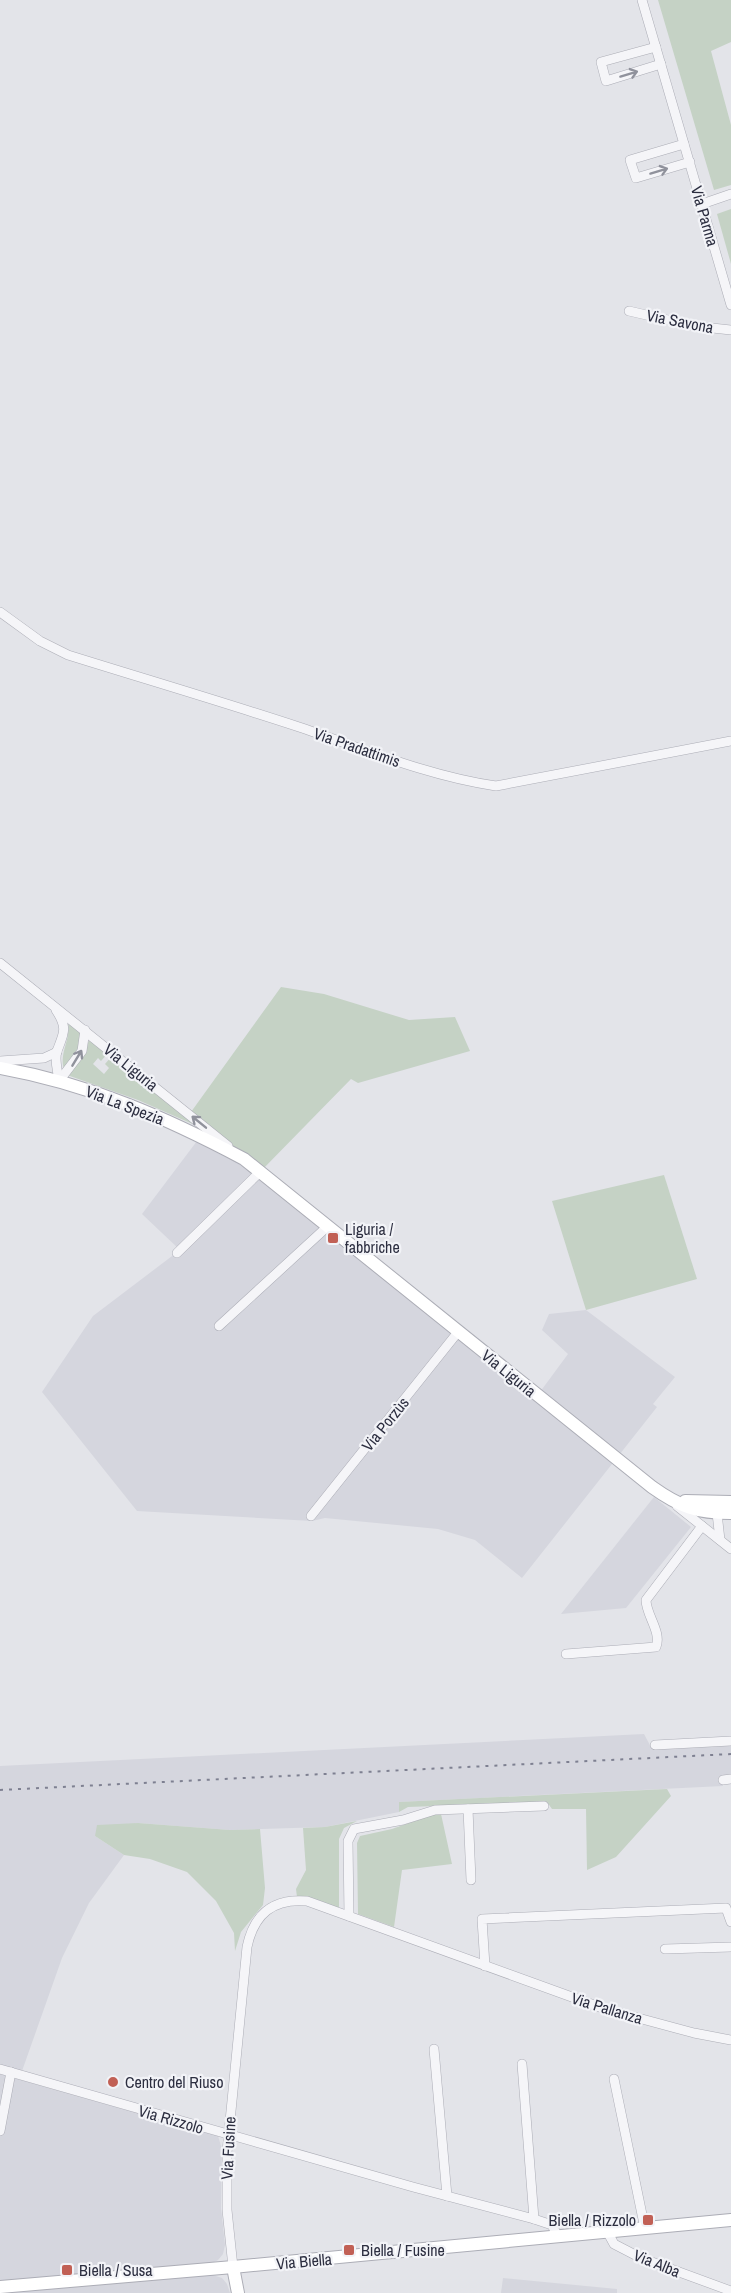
<svg xmlns="http://www.w3.org/2000/svg" width="731" height="2293" viewBox="0 0 731 2293" font-family="'Archivo Narrow',sans-serif">
<style>
.built{fill:#d5d6de}
.green{fill:#c5d2c5}
.lines{fill:none;stroke-linecap:round;stroke-linejoin:round}
.street-casing{stroke:#acadb6;stroke-width:10}
.secondary-casing{stroke:#acadb6;stroke-width:14}
.street{stroke:#f5f5f8;stroke-width:9}
.secondary{stroke:#fff;stroke-width:12}
.rail{stroke:#7e8091;stroke-width:2;stroke-dasharray:3 6;stroke-linecap:butt}
.oneway{stroke:#90929c}
.poi-dot{fill:#c16055;stroke:#f2f3f7;stroke-width:2}
.labels{text-anchor:middle;stroke-width:4.5;stroke-linejoin:round;paint-order:stroke}
.street-label{font-size:16px;fill:#2c2e40;stroke:#f2f3f7}
.poi-label{font-size:16px;fill:#2c2e40;stroke:#f2f3f7;text-anchor:start}
</style>
<rect width="100%" height="100%" fill="#e3e4e9"/>
<g class="built">
<polygon points="197,1141 254,1172 540,1392 568,1354 542,1330 549,1314 586,1310 675,1377 653,1404 657,1407 522,1578 475,1540 438,1529 325,1518 312,1521 137,1511 42,1392 93,1316 180,1250 142,1214"/>
<polygon points="654,1497 691,1527 626,1608 561,1614"/>
<polygon points="644,1734 652,1749 731,1745 731,1775 723,1776 723,1786 399,1802 399,1812 325,1827 230,1830 138,1823 95,1836 124,1855 89,1903 62,1958 22,2071 0,2065 0,1766"/>
<polygon points="0,2074 218,2136 222,2149 221,2208 225,2245 223,2254 218,2260 212,2263 0,2283"/>
<polygon points="213,2275 222,2278 227,2284 230,2293 0,2293"/>
<polygon points="503,2278 617,2289 617,2293 501,2293"/>
</g>
<g class="green">
<polygon points="658,0 731,0 731,42 711,51 731,125 731,185 714,190"/>
<polygon points="731,209 731,264 717,214"/>
<polygon points="281,987 324,994 409,1020 455,1017 470,1051 358,1083 351,1079 261,1171 191,1112"/>
<path d="M68,1022l14,10 -5,22 -13,15c-5,-17 7,-28 4,-47z"/>
<polygon points="90,1038 108,1053 101,1061 98,1058 93,1064 104,1074 109,1068 105,1064 112,1056 204,1129 138,1100 67,1075 82,1058"/>
<polygon points="664,1175 697,1279 586,1310 552,1201"/>
<polygon points="667,1789 671,1796 616,1857 587,1870 586,1809 552,1809 547,1802 408,1807 399,1812 399,1802"/>
<polygon points="441,1814 452,1864 402,1870 394,1927 358,1914 357,1843 360,1836 392,1829 431,1815"/>
<polygon points="357,1821 344,1828 339,1839 339,1909 297,1897 296,1889 306,1870 303,1828 325,1827"/>
<polygon points="138,1823 230,1830 260,1829 265,1888 263,1905 241,1932 235,1951 234,1933 216,1901 187,1872 150,1859 124,1855 95,1836 97,1825"/>
</g>
<g class="lines">
<defs>
<g id="street">
<polyline points="642,0 731,305"/>
<polyline points="656,47 601,62 606,81 661,64"/>
<polyline points="684,144 630,160 636,178 690,162"/>
<polyline points="702,204 731,194"/>
<polyline points="629,311 694,326 731,330"/>
<path d="M0,612l40,29 28,14c77,24 155,47 231,72 65,22 129,49 197,59l235,-45"/>
<polyline points="0,963 228,1146"/>
<path d="M56,1010c12,18 8,23 1,41 -3,9 1,21 2,30"/>
<polyline points="0,1061 44,1058 57,1052"/>
<polyline points="59,1081 82,1051 85,1030"/>
<polyline points="177,1253 261,1171"/>
<polyline points="219,1326 328,1226"/>
<polyline points="677,1506 731,1549"/>
<polyline points="714,1508 717,1513 720,1540"/>
<polyline points="311,1516 458,1332"/>
<path d="M566,1654l90,-7c6,-15 -10,-32 -10,-47l56,-74"/>
<polyline points="655,1745 731,1741"/>
<polyline points="723,1780 731,1779"/>
<polyline points="468,1809 471,1880"/>
<polyline points="349,1916 348,1841 354,1829 403,1820 435,1810 544,1806"/>
<polyline points="665,1949 731,1947"/>
<polyline points="485,1966 482,1919 726,1908 731,1922"/>
<polyline points="434,2049 447,2196"/>
<polyline points="522,2064 534,2219"/>
<polyline points="0,2069 413,2187 534,2219 552,2225 558,2237"/>
<polyline points="614,2079 645,2229"/>
<polyline points="0,2131 11,2072"/>
<polyline points="608,2233 614,2244 641,2258 731,2291"/>
<path d="M233,2267l-6,-57v-58l20,-205c7,-33 26,-49 60,-46l298,108 89,24 37,7"/>
</g>
<g id="secondary">
<path d="M0,1068c89,16 165,49 244,91l408,328c28,20 45,26 79,26"/>
<polyline points="685,1501 731,1502"/>
<polyline points="233,2267 238,2293"/>
<polyline points="0,2287 233,2267 731,2220"/>
</g>
</defs>
<use href="#street" class="street-casing"/>
<use href="#secondary" class="secondary-casing"/>
<use href="#street" class="street"/>
<use href="#secondary" class="secondary"/>
<polyline class="rail" points="0,1790 731,1754"/>
</g>
<defs><path id="oneway-shaft" d="M-6 0H5M1.5-3L5.5 0L1.5 3" fill="none" stroke-width="1.6" stroke-linecap="round" stroke-linejoin="round" transform="scale(1.5)"/></defs>
<g class="oneway">
<use href="#oneway-shaft" transform="translate(629 74) rotate(-17)"/>
<use href="#oneway-shaft" transform="translate(659 171) rotate(-17)"/>
<use href="#oneway-shaft" transform="translate(77 1058) rotate(-59)"/>
<use href="#oneway-shaft" transform="translate(199 1122) rotate(-141)"/>
</g>
<g class="poi-dot">
<rect x="327" y="1232" width="12" height="12" rx="3"/>
<circle cx="113" cy="2082" r="6"/>
<rect x="642" y="2214" width="12" height="12" rx="3"/>
<rect x="343" y="2244" width="12" height="12" rx="3"/>
<rect x="61" y="2264" width="12" height="12" rx="3"/>
</g>
<g class="labels">
<g class="street-label">
<text transform="translate(705 216) rotate(74)" y="6">Via Parma</text>
<text transform="translate(680 321) rotate(11)" y="6">Via Savona</text>
<text transform="translate(357 747) rotate(19)" y="6">Via Pradattimis</text>
<text transform="translate(131 1067) rotate(39)" y="6">Via Liguria</text>
<text transform="translate(125 1105) rotate(21)" y="6">Via La Spezia</text>
<text transform="translate(509 1373) rotate(39)" y="6">Via Liguria</text>
<text transform="translate(385 1424) rotate(-51)" y="6">Via Porzùs</text>
<text transform="translate(607 2008) rotate(17)" y="6">Via Pallanza</text>
<text transform="translate(171 2119) rotate(16)" y="6">Via Rizzolo</text>
<text transform="translate(228 2148) rotate(-87)" y="6">Via Fusine</text>
<text transform="translate(304 2261) rotate(-5)" y="6">Via Biella</text>
<text transform="translate(657 2263) rotate(22)" y="6">Via Alba</text>
</g>
<g class="poi-label">
<text x="345" y="1235">Liguria /<tspan x="345" dy="18">fabbriche</tspan></text>
<text x="125" y="2088">Centro del Riuso</text>
<text x="636" y="2226" text-anchor="end">Biella / Rizzolo</text>
<text x="361" y="2256">Biella / Fusine</text>
<text x="79" y="2276">Biella / Susa</text>
</g>
</g>
</svg>
